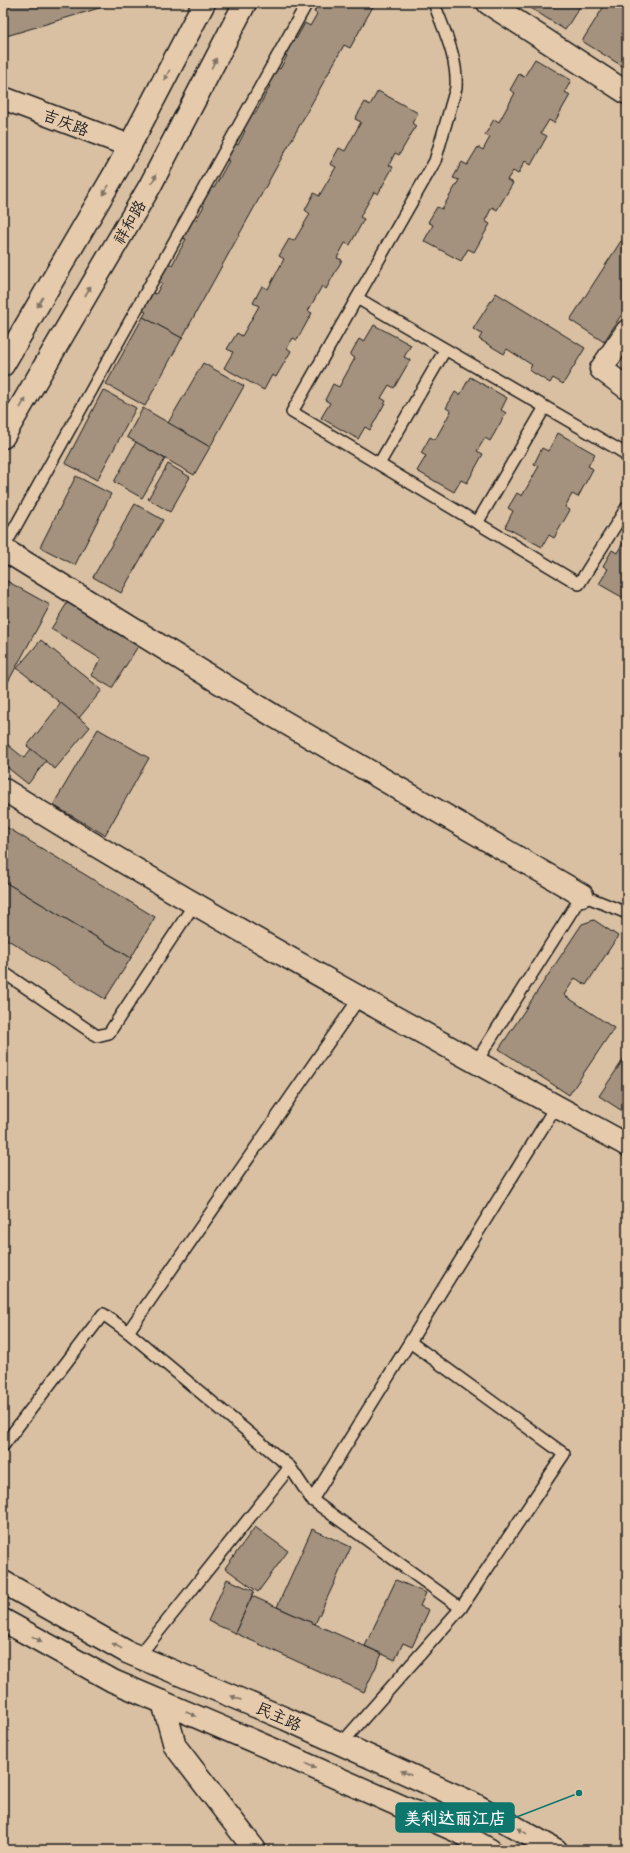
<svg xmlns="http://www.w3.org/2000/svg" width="630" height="1853" viewBox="0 0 630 1853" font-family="Caveat,'LXGW WenKai TC',sans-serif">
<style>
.building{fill:#a4927e;stroke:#1c1c1c}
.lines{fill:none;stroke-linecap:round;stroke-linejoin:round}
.service-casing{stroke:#1c1c1c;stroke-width:14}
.minor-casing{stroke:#1c1c1c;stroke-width:25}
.secondary-casing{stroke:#1c1c1c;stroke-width:25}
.service{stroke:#e5caac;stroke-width:11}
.minor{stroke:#e5caac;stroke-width:22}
.secondary{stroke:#e5caac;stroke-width:22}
.oneway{fill:#807364}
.labels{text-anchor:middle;stroke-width:3;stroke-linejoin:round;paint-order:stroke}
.street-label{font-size:16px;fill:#1c1c1c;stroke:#e5caac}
.leader{fill:none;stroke:#0f766e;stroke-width:1.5}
.callout-dot{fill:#0f766e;stroke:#e5caac;stroke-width:1.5}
.callout{fill:#0f766e;stroke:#0f766e;stroke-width:1.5}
.callout-label{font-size:17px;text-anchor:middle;font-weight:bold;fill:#fff}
</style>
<rect width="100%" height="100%" fill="#d9c0a3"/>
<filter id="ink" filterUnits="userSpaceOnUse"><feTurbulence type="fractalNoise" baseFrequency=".025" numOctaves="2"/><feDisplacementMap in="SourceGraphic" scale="8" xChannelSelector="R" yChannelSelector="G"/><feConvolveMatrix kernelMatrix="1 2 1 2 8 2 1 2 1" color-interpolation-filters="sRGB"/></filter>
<g filter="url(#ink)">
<g class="building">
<polygon points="3,3 106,3 109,5 3,37"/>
<polygon points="318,3 375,3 350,48 344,45 182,338 143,317 146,312 142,310 152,293 156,294 162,283 158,281 168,263 172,265 186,239 182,238 193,219 196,220 204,206 200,204 210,186 214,188 229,161 225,160 234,143 238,145 245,131 242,129 251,112 255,114 270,86 266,85 276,67 280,69 287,56 283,54 293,37 296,39 305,23 310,26 317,14 314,12"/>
<polygon points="523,3 582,3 565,30"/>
<polygon points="606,3 627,3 627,69 582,41"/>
<polygon points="535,59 571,80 565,92 570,95 554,123 549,120 541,133 547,136 531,165 525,161 518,174 513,171 507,180 513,183 497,210 492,207 485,221 490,224 474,252 468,249 461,261 424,241 433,225 428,222 437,207 442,209 459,180 453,178 462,162 467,165 478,147 483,150 490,137 485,135 494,119 499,122 515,93 510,90 519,74 524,77"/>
<polygon points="378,91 418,113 412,123 416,126 399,155 395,153 389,165 393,167 378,194 374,192 360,217 364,219 350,245 345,243 337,258 342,260 326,289 322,286 308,311 312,313 297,340 293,338 287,348 291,351 276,377 272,375 264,390 224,368 233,352 227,349 237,333 242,336 259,306 253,303 262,286 268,289 284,259 279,256 289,239 294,241 310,214 305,210 314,193 319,196 336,167 330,164 339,148 345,151 361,122 355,119 365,102 370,105"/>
<polygon points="621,241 627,245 627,306 604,342 570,320"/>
<polygon points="496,293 585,348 563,384 553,378 550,383 529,370 532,365 507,349 504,354 479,339 482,334 473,329"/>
<polygon points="143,317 182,338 145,406 106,384"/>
<polygon points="374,325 411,345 404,357 410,360 394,388 389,385 381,398 386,401 370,430 365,427 358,439 321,418 330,403 325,400 333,384 339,387 355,358 350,355 359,339 364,342"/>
<polygon points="203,363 244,386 210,447 168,423"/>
<polygon points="470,377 507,398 501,410 506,413 490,441 485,438 477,451 483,454 467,483 461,480 454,492 417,471 426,456 421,453 430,437 435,440 451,411 446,408 455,392 460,395"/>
<polygon points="103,390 136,408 97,480 65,463"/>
<polygon points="143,408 210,447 194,475 127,437"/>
<polygon points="558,433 595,454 588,466 593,469 578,497 572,494 565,507 570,510 554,538 549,535 542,547 505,527 513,511 508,508 517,493 522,496 539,466 534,464 542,448 548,451"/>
<polygon points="136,442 165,459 142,498 114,482"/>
<polygon points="168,464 190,477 170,512 148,499"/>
<polygon points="76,476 111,494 75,565 40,547"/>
<polygon points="135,504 163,520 121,593 93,577"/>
<polygon points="627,536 627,600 599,584 608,569 603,566 612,550 617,553"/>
<polygon points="5,580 50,605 3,691 3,584"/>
<polygon points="69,600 140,643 112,688 91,675 101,659 51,629"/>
<polygon points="41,640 102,690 79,718 17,668"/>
<polygon points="61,703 90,727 55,769 27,746"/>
<polygon points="98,729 149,758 105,835 53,805"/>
<polygon points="3,741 24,758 31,749 46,761 28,784 3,764"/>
<polygon points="3,825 155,917 131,958 3,881"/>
<polygon points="3,881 131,958 105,999 3,937"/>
<polygon points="594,920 618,936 586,985 575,978 564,995 614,1028 569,1095 499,1049 582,924"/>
<polygon points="627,1054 627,1114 599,1096"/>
<polygon points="255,1527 288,1551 258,1592 225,1568"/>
<polygon points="312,1529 351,1547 315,1624 277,1607"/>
<polygon points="227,1579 254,1591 235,1633 208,1621"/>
<polygon points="396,1580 426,1593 420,1606 429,1610 412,1647 403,1643 395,1660 365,1646"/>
<polygon points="252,1596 382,1654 364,1692 235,1633"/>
</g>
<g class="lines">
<defs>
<g id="service">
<path d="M434,3c10,28 24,55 22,85l-21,73 -143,251 287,172 48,-77"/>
<polyline points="357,298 621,451 627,457"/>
<polyline points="379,464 445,350"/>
<polyline points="477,523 545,407"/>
<polyline points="3,549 307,3"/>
<polyline points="3,972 97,1036 109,1033 195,903"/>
<polyline points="476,1062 582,895 627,913"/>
<polyline points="128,1332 290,1467 139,1656"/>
<polyline points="3,1446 103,1314 128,1332 360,997"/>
<polyline points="290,1467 312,1500 461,1608"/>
<polyline points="312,1500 556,1106"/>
<polyline points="341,1744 461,1608 564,1454 410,1342"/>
</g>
<g id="minor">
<polyline points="488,3 627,93"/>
<polyline points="3,98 130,146"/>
<polyline points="627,331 601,369 627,388"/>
<polyline points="3,549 274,716 582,895"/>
<path d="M3,789c203,126 414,241 624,356"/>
<polyline points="163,1702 175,1746 255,1850"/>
</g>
<g id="secondary">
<polyline points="3,365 118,168 204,3"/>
<polyline points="3,437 150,186 245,3"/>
<polyline points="3,1582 127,1652 286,1719 472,1803 556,1850"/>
<polyline points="3,1620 113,1681 272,1749 457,1831 490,1850"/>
</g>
</defs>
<use href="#service" class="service-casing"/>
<use href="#minor" class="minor-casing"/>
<use href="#secondary" class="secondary-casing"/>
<use href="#service" class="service"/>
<use href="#minor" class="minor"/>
<use href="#secondary" class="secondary"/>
</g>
<defs><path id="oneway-solid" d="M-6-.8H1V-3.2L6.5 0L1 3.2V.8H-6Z"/></defs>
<g class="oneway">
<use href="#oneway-solid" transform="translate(214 63) rotate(-63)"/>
<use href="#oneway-solid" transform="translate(167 75) rotate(117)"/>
<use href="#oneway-solid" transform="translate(154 179) rotate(-63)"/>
<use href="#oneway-solid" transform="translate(106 190) rotate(120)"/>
<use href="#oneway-solid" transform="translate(88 291) rotate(-60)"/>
<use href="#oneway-solid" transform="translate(40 302) rotate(120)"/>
<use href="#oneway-solid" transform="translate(23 403) rotate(-60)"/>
<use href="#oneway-solid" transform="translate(37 1639) rotate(29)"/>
<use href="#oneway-solid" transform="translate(117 1646) rotate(-151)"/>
<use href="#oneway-solid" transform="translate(236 1698) rotate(-157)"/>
<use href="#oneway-solid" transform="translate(191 1714) rotate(23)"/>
<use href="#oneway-solid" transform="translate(311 1766) rotate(24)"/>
<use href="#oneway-solid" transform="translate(406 1773) rotate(-156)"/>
<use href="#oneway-solid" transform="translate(522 1831) rotate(-151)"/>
</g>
</g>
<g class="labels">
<g class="street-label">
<text transform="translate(66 122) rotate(21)" y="6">吉庆路</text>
<text transform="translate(129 222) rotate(-60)" y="6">祥和路</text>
<text transform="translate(279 1716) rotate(24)" y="6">民主路</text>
</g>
</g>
<path class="leader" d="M579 1793L514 1818"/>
<circle class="callout-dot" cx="579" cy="1793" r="4"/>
<rect class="callout" x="396" y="1803" width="118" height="29" rx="4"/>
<g class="callout-label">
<text x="455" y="1824">美利达丽江店</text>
</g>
<rect width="630" height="1853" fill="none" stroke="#e5caac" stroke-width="16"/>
<rect x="8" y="8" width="614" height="1837" fill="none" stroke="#1c1c1c" stroke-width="1.5" filter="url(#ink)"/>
</svg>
